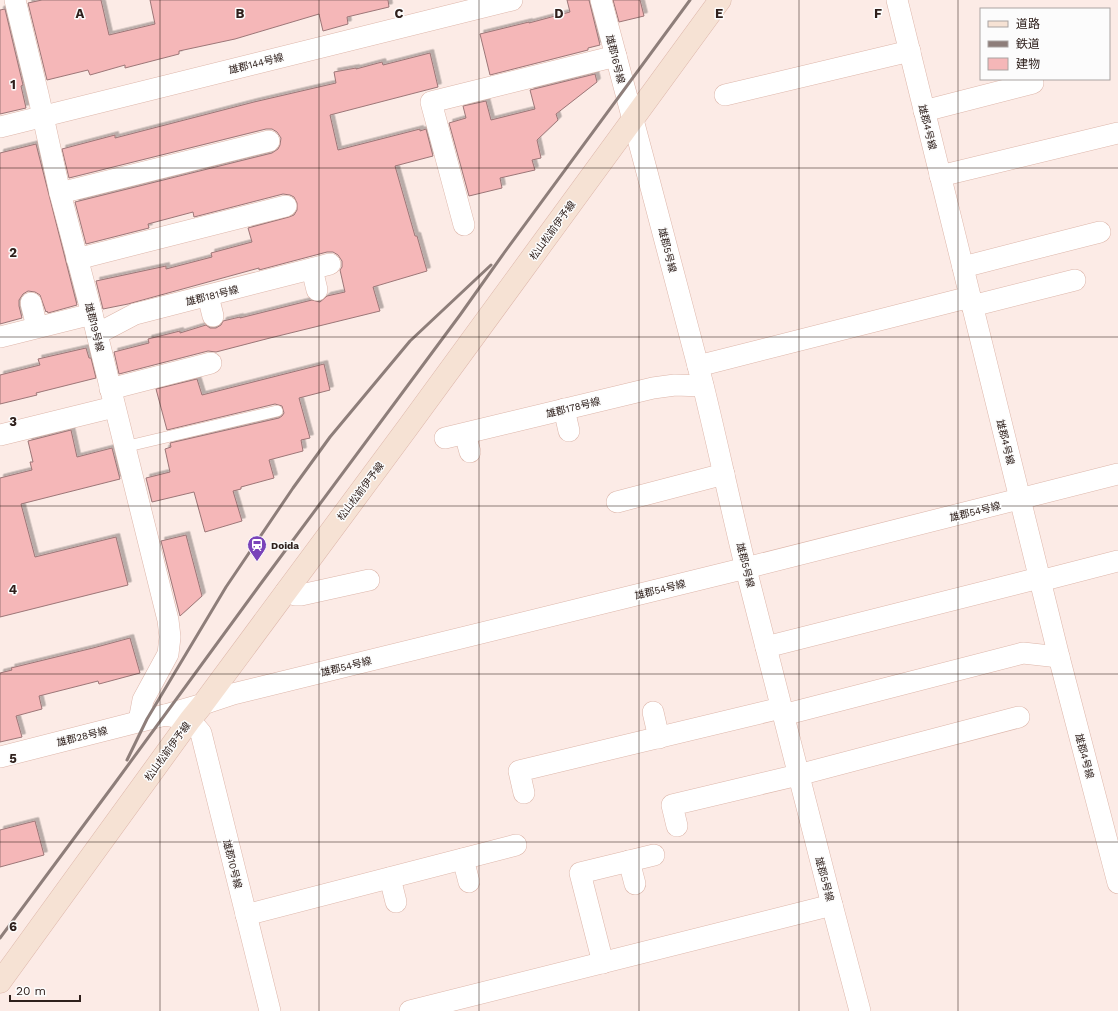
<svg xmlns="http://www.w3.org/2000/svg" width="1118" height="1011" viewBox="0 0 1118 1011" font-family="'Work Sans','Noto Sans JP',sans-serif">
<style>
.building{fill:#f5b7b8;stroke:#9c7677;filter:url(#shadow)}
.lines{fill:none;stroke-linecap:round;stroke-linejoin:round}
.lane-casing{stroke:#ddb6aa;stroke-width:12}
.street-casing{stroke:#ddb6aa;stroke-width:22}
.secondary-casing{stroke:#ddb6aa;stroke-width:23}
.lane{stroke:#fff;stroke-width:11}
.street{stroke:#fff;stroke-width:21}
.secondary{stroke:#f6e2d4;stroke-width:22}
.rail{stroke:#8e7e7a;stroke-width:3}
.grid{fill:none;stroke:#2f201c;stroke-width:1;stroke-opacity:0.55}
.labels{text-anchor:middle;stroke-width:3;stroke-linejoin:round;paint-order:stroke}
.street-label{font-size:10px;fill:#2f201c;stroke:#fcfcfc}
.poi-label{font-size:10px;font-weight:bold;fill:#2f201c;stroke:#fcfcfc;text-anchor:start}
.grid-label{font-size:13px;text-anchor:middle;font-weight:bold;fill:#2f201c;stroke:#fcfcfc;stroke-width:3;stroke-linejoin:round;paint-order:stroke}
</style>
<defs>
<filter id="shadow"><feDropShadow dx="3.5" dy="-3.5" stdDeviation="0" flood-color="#0004"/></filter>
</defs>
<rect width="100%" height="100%" fill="#fcebe6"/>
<g class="building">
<polygon points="42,0 101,0 109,35 155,24 150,0 388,0 389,7 347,17 348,24 323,31 319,14 235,39 179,51 179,54 125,68 125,65 90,75 88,70 47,80 28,3"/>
<polygon points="567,0 589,0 600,45 588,48 588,50 490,75 480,34 529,22 529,23 570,12"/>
<polygon points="613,0 640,0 644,16 619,22"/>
<polygon points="5,9 23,85 21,86 26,108 0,114 0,10"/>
<polygon points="430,53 438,87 330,115 338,150 420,129 420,131 426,129 433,156 395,166 415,236 417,236 427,271 373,287 380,311 270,338 216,352 208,351 119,374 114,352 149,343 148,339 180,331 180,333 206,325 210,328 216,328 221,325 223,321 240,317 240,318 312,300 320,302 327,296 345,292 340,270 342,267 342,261 338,255 333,252 327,252 259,270 259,268 128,304 103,309 96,281 166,266 166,269 212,257 211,253 252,242 248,228 289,217 294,215 297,210 297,203 294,197 290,195 283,194 194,217 193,212 148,224 149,228 86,244 75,202 272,153 278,149 280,145 281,138 277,132 272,129 266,129 69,178 62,149 115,135 115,138 254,102 336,83 334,72 356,68 356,69 382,62 383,65"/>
<polygon points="595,74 597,82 556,114 558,120 537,140 541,158 532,160 535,170 500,178 502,188 469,196 449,123 466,118 463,106 486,101 491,120 535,109 530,90"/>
<polygon points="36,144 77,305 48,313 47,311 46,312 40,295 35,292 28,291 23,294 19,300 19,306 22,318 0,324 0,153"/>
<polygon points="86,348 89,358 91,358 96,378 36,393 37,395 0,404 0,375 40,365 38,359"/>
<polygon points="324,364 330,390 299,398 310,438 301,440 303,451 269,460 274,478 241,487 241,489 233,491 242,521 205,532 194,492 152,502 146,478 170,472 165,449 171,447 170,443 279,418 282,416 284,413 282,406 275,404 167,430 156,389 197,379 202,395"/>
<polygon points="71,430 77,457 112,448 120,479 21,504 35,557 116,537 128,585 0,617 0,478 32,470 30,462 33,462 28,441"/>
<polygon points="186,535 202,596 180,616 161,541"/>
<polygon points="130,638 140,673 99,684 98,681 39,696 42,709 16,716 22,737 0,742 0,673 12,670 11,668 93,648"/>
<polygon points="35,821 44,855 0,867 0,830"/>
</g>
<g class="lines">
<defs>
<polyline id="lane" points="124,447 277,411"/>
<g id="street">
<polyline points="15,0 38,94 60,193 92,314 168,620 170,637 168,654 143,700 139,721"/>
<path d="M601,0c34,128 69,257 102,385 15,61 28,123 43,184 37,148 75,295 114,442"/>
<polyline points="897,0 1059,657 1118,883"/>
<polyline points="725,95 910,51"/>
<polyline points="924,111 1033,83"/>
<polyline points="0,127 512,0"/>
<polyline points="940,176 1118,133"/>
<polyline points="60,193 269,141"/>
<polyline points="464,225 431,102 616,56"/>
<polyline points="77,259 286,206"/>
<polyline points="963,267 1100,232"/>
<polyline points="312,269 317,290"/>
<polyline points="208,296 213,316"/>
<polyline points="31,303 37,327"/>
<polyline points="972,306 1075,280"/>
<polyline points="97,334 135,314 330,264"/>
<polyline points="0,337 92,314"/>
<polyline points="698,366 970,297"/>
<polyline points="110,389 211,363"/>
<polyline points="564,409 569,431"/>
<polyline points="465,434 470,452"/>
<polyline points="0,435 114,407"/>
<polyline points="445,438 653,388 675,385 703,386"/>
<polyline points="617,502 724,474"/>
<polyline points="1040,581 1118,561"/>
<polyline points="286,591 295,595 301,595 369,580"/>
<polyline points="766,647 1039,578"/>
<polyline points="653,712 659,738"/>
<polyline points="165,715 203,704 233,694 746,568 1118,474"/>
<polyline points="783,715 1023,653 1059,657"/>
<polyline points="0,757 165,715 190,720 201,733 270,1011"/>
<polyline points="524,793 519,771 781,708"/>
<polyline points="677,826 672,805 798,775 1019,717"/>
<polyline points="463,859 469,882"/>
<polyline points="629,861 635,884"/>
<polyline points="390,878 396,902"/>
<polyline points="246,915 516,845"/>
<polyline points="603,963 580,873 654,855"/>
<polyline points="410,1011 832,905"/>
</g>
<polyline id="secondary" points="0,982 190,720 203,704 408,427 720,0"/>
</defs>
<use href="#lane" class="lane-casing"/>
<use href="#street" class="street-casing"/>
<use href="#secondary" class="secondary-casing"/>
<use href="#lane" class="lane"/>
<use href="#street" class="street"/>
<use href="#secondary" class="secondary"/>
<g class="rail">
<polyline points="127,760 147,719 226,587 293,488 330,437 410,341 491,265"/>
<polyline points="0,938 115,783 259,586 460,315 504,253 690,0"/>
</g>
</g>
<path class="grid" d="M160,0v1011M319,0v1011M479,0v1011M639,0v1011M799,0v1011M958,0v1011M0,168h1118M0,337h1118M0,506h1118M0,674h1118M0,842h1118"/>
<defs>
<symbol id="station-pin" viewBox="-11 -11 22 30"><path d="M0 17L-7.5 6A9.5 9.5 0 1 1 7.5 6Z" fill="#7a43b9" stroke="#fcfcfc"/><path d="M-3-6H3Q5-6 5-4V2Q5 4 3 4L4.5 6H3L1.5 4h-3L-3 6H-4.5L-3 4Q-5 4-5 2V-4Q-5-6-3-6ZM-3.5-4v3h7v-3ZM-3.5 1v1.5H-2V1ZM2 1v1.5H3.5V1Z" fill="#fff"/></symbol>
</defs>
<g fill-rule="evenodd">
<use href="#station-pin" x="246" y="534" width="22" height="30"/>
</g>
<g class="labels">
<g class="street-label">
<text transform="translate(616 59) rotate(76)" y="4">雄郡16号線</text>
<text transform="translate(256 63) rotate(-14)" y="4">雄郡144号線</text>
<text transform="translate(928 127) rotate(76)" y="4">雄郡4号線</text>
<text transform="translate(552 230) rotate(-54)" y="4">松山松前伊予線</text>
<text transform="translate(668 250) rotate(76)" y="4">雄郡5号線</text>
<text transform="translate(212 295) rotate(-14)" y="4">雄郡181号線</text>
<text transform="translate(95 327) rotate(76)" y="4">雄郡19号線</text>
<text transform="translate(573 407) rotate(-14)" y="4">雄郡178号線</text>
<text transform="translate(1006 442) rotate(76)" y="4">雄郡4号線</text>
<text transform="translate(360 491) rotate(-53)" y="4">松山松前伊予線</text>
<text transform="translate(975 511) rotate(-14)" y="4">雄郡54号線</text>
<text transform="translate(746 565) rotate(76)" y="4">雄郡5号線</text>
<text transform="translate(660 589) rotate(-14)" y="4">雄郡54号線</text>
<text transform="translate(346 666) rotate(-14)" y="4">雄郡54号線</text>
<text transform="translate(82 736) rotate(-14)" y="4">雄郡28号線</text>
<text transform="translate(167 751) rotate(-54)" y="4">松山松前伊予線</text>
<text transform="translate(1085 756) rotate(75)" y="4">雄郡4号線</text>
<text transform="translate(233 864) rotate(76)" y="4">雄郡10号線</text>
<text transform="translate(825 879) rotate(75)" y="4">雄郡5号線</text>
</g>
<g class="poi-label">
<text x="271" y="549">Doida</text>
</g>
</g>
<g class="grid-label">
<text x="80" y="18">A</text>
<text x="240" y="18">B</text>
<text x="399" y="18">C</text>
<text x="559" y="18">D</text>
<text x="719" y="18">E</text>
<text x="878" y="18">F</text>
<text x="13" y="89">1</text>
<text x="13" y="257">2</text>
<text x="13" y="426">3</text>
<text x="13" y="594">4</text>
<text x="13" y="763">5</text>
<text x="13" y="931">6</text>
</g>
<rect x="980" y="8" width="130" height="72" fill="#fcfcfc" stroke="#aaa4a2"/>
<rect x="988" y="21" width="20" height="6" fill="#f6e2d4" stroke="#aaa4a2"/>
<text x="1016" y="28" font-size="12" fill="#2f201c">道路</text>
<rect x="988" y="41" width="20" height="6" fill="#8e7e7a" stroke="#aaa4a2"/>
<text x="1016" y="48" font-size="12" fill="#2f201c">鉄道</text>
<rect x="988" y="58" width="20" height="12" fill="#f5b7b8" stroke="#aaa4a2"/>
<text x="1016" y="68" font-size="12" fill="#2f201c">建物</text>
<path d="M10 995v6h70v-6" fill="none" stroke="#2f201c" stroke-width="2"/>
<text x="16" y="995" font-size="12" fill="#2f201c" stroke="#fcfcfc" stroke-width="3" paint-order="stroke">20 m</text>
</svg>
